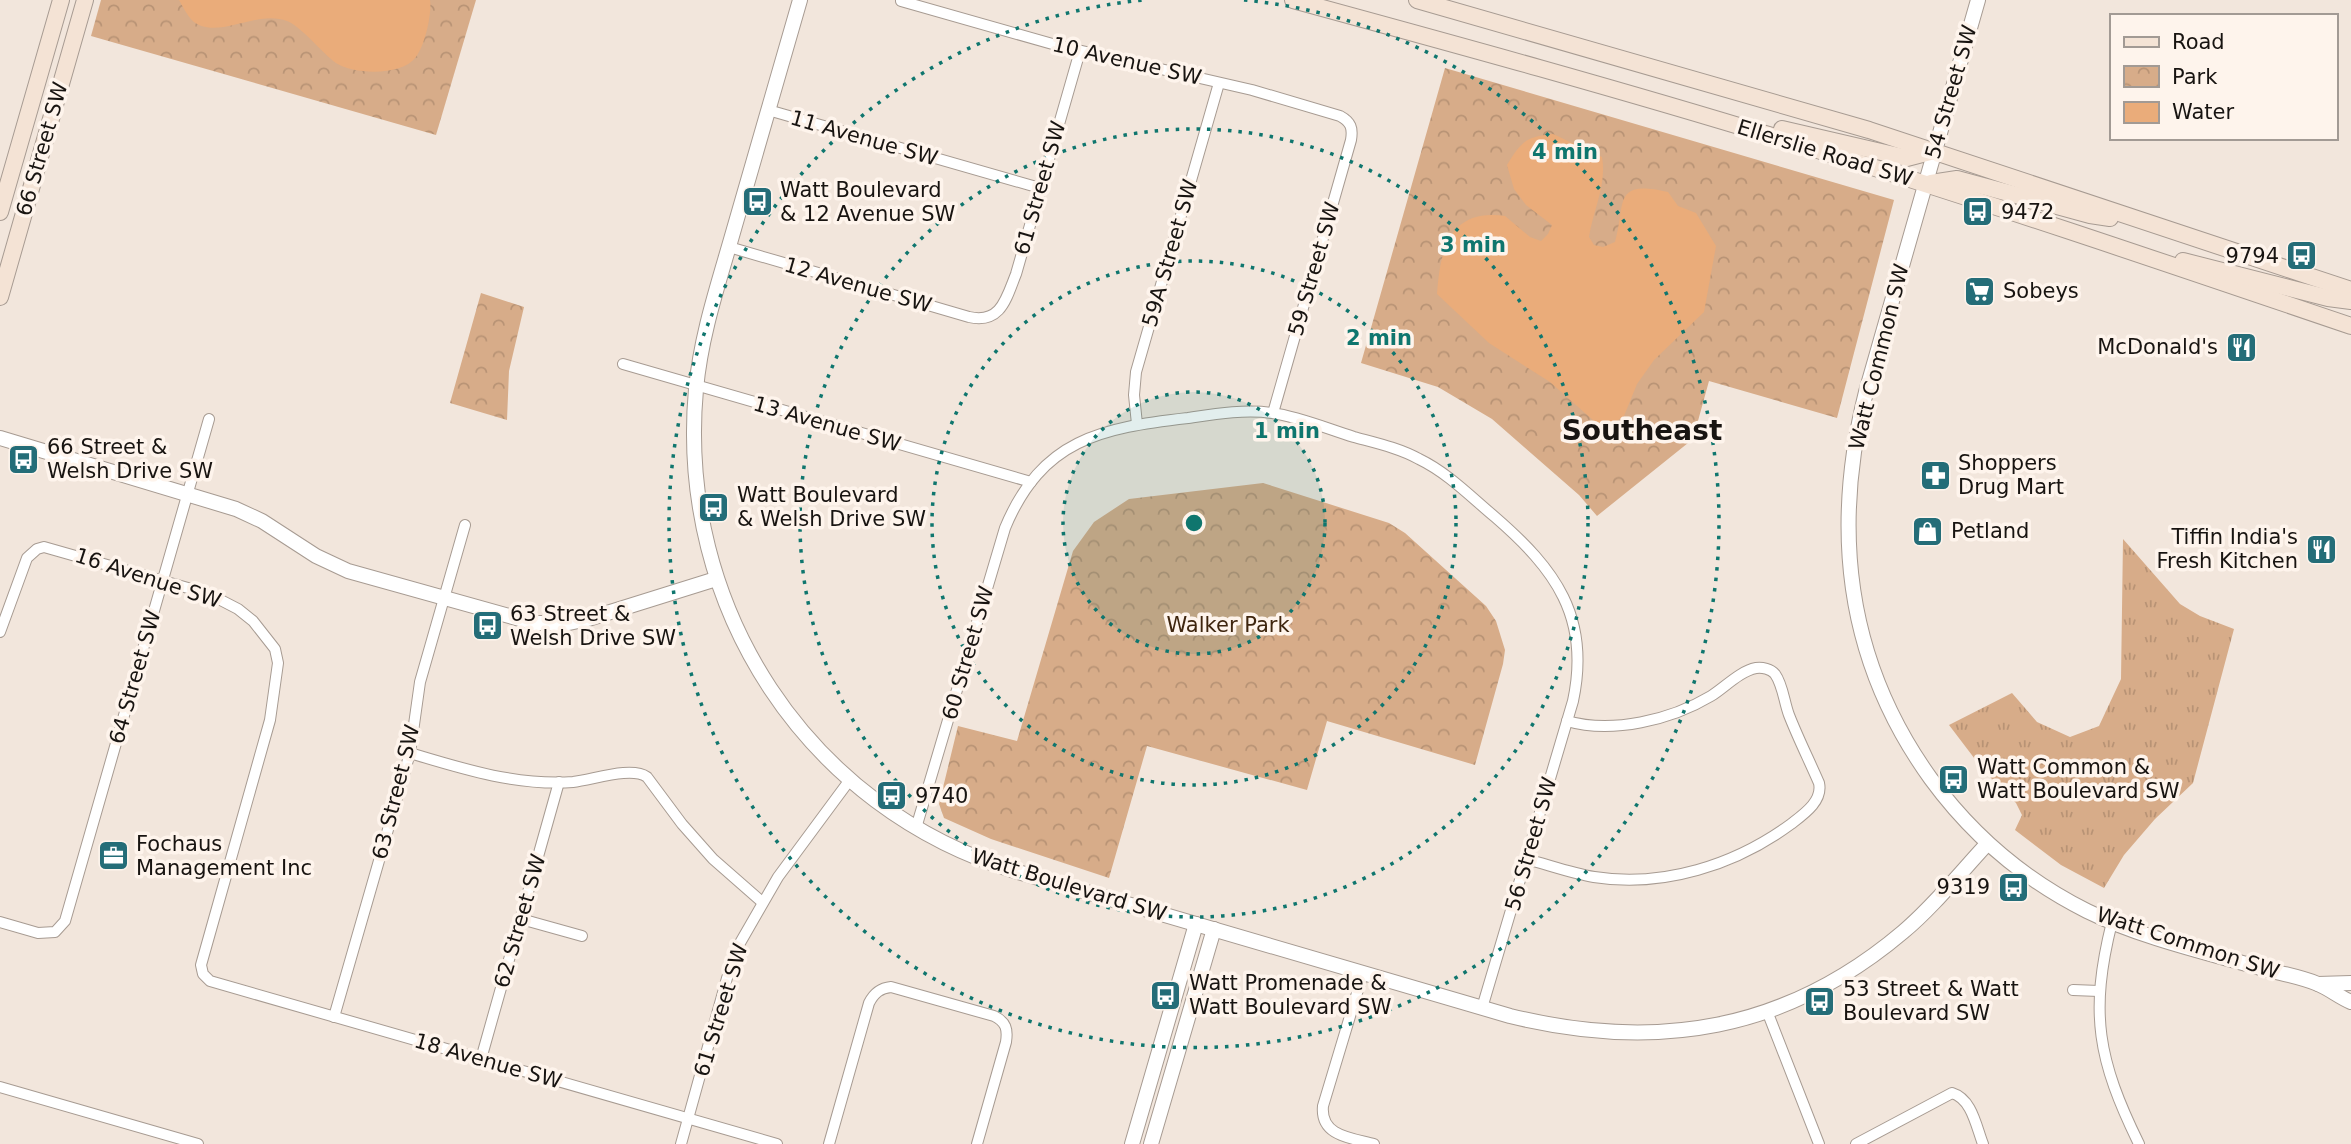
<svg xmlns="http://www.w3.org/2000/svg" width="2351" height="1144" viewBox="0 0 2351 1144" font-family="'DejaVu Sans',sans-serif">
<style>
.grass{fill:url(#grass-tufts)}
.park{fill:url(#park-crowns)}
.water{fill:#eaac7a}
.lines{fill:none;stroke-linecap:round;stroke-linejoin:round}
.minor-casing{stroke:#a79b92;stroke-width:12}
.tertiary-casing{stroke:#a79b92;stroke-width:16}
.secondary-casing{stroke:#a79b92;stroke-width:18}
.minor{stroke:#fff;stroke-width:10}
.tertiary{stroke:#fff;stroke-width:14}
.secondary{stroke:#f4e3d5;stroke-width:16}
.ring{fill:none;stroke:#0f766e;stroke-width:3.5;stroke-dasharray:3.5 7}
.labels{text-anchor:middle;stroke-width:7;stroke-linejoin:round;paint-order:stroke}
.street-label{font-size:21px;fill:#181411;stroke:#fef4ec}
.poi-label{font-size:21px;fill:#181411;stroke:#fef4ec;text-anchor:start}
.park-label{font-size:21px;fill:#3e250e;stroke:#fef4ec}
.district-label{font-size:28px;font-weight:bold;fill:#181411;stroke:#fef4ec}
.centre{fill:#0f766e;stroke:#fef4ec;stroke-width:3.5}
.ring-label{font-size:21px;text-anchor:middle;font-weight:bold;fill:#0f766e;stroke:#fef4ec;stroke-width:7;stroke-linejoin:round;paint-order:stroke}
</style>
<defs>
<pattern id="grass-tufts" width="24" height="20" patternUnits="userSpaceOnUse" patternTransform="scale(1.75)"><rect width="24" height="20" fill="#d7ac89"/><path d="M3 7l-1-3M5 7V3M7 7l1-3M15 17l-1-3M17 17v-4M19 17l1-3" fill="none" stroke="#b89375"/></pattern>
<pattern id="park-crowns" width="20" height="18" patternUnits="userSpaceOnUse" patternTransform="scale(1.75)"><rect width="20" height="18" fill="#d7ac89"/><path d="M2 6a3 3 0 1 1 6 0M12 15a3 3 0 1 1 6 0" fill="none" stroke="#b89375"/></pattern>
</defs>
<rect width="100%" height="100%" fill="#f2e6dc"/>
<polygon class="grass" points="2123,539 2180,604 2200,616 2234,629 2193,783 2155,819 2124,855 2104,888 2061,865 2015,830 2022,815 2016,803 1984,771 1949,725 2012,693 2037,722 2070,737 2099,726 2121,679"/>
<g class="park">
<polygon points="101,0 476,0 436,135 91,36"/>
<polygon points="1445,68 1894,200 1837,418 1709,381 1693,439 1597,516 1579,495 1492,419 1438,387 1361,363"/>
<polygon points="481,293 524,307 509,371 507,420 450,403"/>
<polygon points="1263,483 1389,523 1405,533 1486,606 1496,621 1505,650 1503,664 1475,765 1327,721 1307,790 1147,746 1109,878 991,839 944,818 939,804 958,726 1017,741 1073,551 1094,522 1129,499"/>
</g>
<g class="water">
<path d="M179,0h251c2,14 -5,45 -14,57 -14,19 -61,18 -80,6 -14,-10 -34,-36 -49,-42 -30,-12 -68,19 -93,1 -6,-5 -11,-15 -15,-22z"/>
<path d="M1553,134l49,23c5,28 -9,53 -13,80l5,8 9,2 12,-5c11,-39 -3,-63 53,-50l10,14 18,7 20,33 -12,66 -50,48 -17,24 -13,32 -13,9 -17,-4 -44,-39 -61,-39 -52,-49c3,-45 13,-86 68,-78l25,21 11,4 7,-7 4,-9 -26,-20 -12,-16 -7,-24c14,-23 18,-28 46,-31z"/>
</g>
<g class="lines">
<defs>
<g id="minor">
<path d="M901,1l155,44 196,45 88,26c11,6 13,12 11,24l-78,273"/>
<polyline points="768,110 1040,188"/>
<path d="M729,247l240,70c32,7 37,-18 47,-43l64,-223"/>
<polyline points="623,364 1031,482"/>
<polyline points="1137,424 1134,395 1136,372 1219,83"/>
<polyline points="0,632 27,558 37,549 44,547 209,594 238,609 253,621 275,649 278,663 270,720 201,965 203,974 210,981 777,1144"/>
<path d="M410,753c53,16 107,33 163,29 20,-2 58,-16 74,-5l35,47 31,35 49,43"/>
<path d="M916,828l89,-300c37,-89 96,-100 183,-110 27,-4 57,-9 84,-5 28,4 56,16 82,24 22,6 45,11 65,22 29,14 52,38 76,58 60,52 96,100 78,184l-91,307"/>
<path d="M1526,859c23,6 45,14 68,18 69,11 141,-12 197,-53 13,-10 32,-23 28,-41 -10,-23 -21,-45 -30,-68 -5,-13 -6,-30 -14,-41 -4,-5 -13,-7 -19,-6 -16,3 -32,20 -45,28 -40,24 -99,38 -144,25"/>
<polyline points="521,919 582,936"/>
<polyline points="0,922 38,933 55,932 65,921 209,419"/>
<path d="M2112,922c-23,92 -14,138 27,222"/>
<path d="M1363,973l-40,133c-3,30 28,32 51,38"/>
<polyline points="2073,990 2099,991"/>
<polyline points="1767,1011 1819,1144"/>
<polyline points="334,1017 410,753 420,682 465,525"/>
<polyline points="481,1059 559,782"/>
<polyline points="0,1087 198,1144"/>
<polyline points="681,1144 727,978 740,943 778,877 849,781"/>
<path d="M829,1144l40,-141c5,-10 11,-15 22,-16l103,29c12,6 14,13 12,26l-29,102"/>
<path d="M1856,1144l96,-51c20,6 24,33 31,51"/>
</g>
<g id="tertiary">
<path d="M800,0c-22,76 -44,153 -66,229 -15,53 -33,105 -38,160 -20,218 111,420 322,483l492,144c147,36 276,15 393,-84 31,-26 57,-59 84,-88"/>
<path d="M1978,0l-112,392c-35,139 -20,269 65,387 41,56 94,101 156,132 53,26 113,40 170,56 20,6 42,9 61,17 12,5 21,13 33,18"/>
<polyline points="0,438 236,509 262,521 316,556 348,571 534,623 569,623 588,619 716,579"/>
<polyline points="2318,984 2351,983"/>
<polyline points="1132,1144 1196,924"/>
<polyline points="1151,1144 1214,929"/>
</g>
<g id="secondary">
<path d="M1293,0c165,45 329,90 492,140 190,58 378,122 566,186"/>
<polyline points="1417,0 1869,130 2351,290"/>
<polyline points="1782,129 1907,158 1934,151"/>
<polyline points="1931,183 1957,179 2090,215 2110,218"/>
<polyline points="0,212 61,0"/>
<polyline points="2183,261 2328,298 2351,301"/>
<polyline points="0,297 85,0"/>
</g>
</defs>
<use href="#minor" class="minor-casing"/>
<use href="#tertiary" class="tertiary-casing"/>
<use href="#secondary" class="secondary-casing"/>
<use href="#minor" class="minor"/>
<use href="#tertiary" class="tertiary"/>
<use href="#secondary" class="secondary"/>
</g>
<circle cx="1194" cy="523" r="131" fill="#0f766e" fill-opacity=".12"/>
<g class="ring">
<circle cx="1194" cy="523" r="131"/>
<circle cx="1194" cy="523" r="262"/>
<circle cx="1194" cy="523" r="394"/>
<path d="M1244 0A525 525 0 1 1 1144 0"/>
</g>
<defs>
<symbol id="bus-square" viewBox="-11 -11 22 22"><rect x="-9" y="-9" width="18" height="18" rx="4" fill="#246d78" stroke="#fef4ec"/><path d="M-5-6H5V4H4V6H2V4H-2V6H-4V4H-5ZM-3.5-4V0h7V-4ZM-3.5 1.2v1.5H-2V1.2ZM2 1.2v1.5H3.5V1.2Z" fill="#fff"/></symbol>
<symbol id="supermarket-square" viewBox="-11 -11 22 22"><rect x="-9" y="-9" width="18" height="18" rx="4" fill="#246d78" stroke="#fef4ec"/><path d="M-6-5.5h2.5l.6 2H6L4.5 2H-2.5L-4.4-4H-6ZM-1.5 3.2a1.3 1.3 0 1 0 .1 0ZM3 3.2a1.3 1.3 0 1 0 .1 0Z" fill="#fff"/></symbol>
<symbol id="restaurant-square" viewBox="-11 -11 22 22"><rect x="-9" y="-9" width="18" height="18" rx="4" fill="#246d78" stroke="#fef4ec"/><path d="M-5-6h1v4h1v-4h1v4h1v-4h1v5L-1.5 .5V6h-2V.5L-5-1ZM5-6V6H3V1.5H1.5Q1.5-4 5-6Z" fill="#fff"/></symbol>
<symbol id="pharmacy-square" viewBox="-11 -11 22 22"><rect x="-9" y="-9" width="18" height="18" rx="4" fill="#246d78" stroke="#fef4ec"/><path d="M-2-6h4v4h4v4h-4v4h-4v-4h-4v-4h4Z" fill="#fff"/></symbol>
<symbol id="shop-square" viewBox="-11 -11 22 22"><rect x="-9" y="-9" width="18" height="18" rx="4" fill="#246d78" stroke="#fef4ec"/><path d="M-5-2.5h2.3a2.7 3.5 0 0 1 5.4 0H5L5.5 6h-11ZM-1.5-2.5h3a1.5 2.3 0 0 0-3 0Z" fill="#fff"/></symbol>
<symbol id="office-square" viewBox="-11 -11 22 22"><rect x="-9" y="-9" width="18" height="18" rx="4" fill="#246d78" stroke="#fef4ec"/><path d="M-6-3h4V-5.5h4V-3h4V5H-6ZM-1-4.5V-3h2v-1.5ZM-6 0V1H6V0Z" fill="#fff"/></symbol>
</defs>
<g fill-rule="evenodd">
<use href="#bus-square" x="740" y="184" width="35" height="35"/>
<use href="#bus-square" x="1960" y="194" width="35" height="35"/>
<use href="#bus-square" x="2284" y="238" width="35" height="35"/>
<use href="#supermarket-square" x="1962" y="274" width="35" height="35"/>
<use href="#restaurant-square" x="2224" y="330" width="35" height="35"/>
<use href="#bus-square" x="6" y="442" width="35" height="35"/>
<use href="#pharmacy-square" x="1918" y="458" width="35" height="35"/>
<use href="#bus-square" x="696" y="490" width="35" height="35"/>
<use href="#shop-square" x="1910" y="514" width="35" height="35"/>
<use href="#restaurant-square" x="2304" y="532" width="35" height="35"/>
<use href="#bus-square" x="470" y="608" width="35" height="35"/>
<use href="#bus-square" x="1936" y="762" width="35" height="35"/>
<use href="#bus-square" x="874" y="778" width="35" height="35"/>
<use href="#office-square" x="96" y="838" width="35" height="35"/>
<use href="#bus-square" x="1996" y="870" width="35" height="35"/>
<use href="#bus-square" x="1148" y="978" width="35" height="35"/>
<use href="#bus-square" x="1802" y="984" width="35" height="35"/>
</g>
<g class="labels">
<g class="street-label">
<text transform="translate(1127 61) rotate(13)" y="7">10 Avenue SW</text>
<text transform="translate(1951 92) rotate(-74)" y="7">54 Street SW</text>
<text transform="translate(864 138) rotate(16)" y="7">11 Avenue SW</text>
<text transform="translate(42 149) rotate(-74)" y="7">66 Street SW</text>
<text transform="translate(1825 153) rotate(17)" y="7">Ellerslie Road SW</text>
<text transform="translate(1040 188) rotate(-74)" y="7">61 Street SW</text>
<text transform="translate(1170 253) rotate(-74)" y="7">59A Street SW</text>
<text transform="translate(1314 269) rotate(-74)" y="7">59 Street SW</text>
<text transform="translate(858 285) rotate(16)" y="7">12 Avenue SW</text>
<text transform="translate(1879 357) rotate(-76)" y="7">Watt Common SW</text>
<text transform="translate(827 424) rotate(16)" y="7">13 Avenue SW</text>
<text transform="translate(148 578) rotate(18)" y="7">16 Avenue SW</text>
<text transform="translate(968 653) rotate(-74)" y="7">60 Street SW</text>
<text transform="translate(135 677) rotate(-74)" y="7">64 Street SW</text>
<text transform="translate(396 792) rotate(-76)" y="7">63 Street SW</text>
<text transform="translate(1531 844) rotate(-74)" y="7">56 Street SW</text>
<text transform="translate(1069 885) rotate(17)" y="7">Watt Boulevard SW</text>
<text transform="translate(520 921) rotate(-74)" y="7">62 Street SW</text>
<text transform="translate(2188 943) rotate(18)" y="7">Watt Common SW</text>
<text transform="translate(721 1010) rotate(-73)" y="7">61 Street SW</text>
<text transform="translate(488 1061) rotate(16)" y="7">18 Avenue SW</text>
</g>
<g class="poi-label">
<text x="780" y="197">Watt Boulevard<tspan x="780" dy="24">&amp; 12 Avenue SW</tspan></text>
<text x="2001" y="219">9472</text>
<text x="2279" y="263" text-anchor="end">9794</text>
<text x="2003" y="298">Sobeys</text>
<text x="2218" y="354" text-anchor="end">McDonald's</text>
<text x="47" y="454">66 Street &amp;<tspan x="47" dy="24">Welsh Drive SW</tspan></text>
<text x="1958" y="470">Shoppers<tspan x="1958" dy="24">Drug Mart</tspan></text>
<text x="737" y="502">Watt Boulevard<tspan x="737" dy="24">&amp; Welsh Drive SW</tspan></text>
<text x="1951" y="538">Petland</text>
<text x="2298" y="544" text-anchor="end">Tiffin India's<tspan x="2298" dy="24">Fresh Kitchen</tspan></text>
<text x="510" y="621">63 Street &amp;<tspan x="510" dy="24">Welsh Drive SW</tspan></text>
<text x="1977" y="774">Watt Common &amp;<tspan x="1977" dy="24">Watt Boulevard SW</tspan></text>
<text x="915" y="803">9740</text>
<text x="136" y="851">Fochaus<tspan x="136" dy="24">Management Inc</tspan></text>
<text x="1990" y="894" text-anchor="end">9319</text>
<text x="1189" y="990">Watt Promenade &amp;<tspan x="1189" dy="24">Watt Boulevard SW</tspan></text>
<text x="1843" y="996">53 Street &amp; Watt<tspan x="1843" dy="24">Boulevard SW</tspan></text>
</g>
<g class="park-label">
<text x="1228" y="632">Walker Park</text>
</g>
<g class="district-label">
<text x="1642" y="440">Southeast</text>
</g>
</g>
<circle cx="1194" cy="523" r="10" class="centre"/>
<g class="ring-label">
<text x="1565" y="159">4 min</text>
<text x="1473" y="252">3 min</text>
<text x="1379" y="345">2 min</text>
<text x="1287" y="438">1 min</text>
</g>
<rect x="2110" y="14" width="228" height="126" fill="#fef4ec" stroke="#a29a94" stroke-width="2"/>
<rect x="2124" y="37" width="35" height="10" fill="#f4e3d5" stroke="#a29a94" stroke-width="2"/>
<text x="2172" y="49" font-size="21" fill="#181411">Road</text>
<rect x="2124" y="66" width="35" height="21" fill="url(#park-crowns)" stroke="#a29a94" stroke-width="2"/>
<text x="2172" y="84" font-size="21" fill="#181411">Park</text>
<rect x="2124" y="102" width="35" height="21" fill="#eaac7a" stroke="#a29a94" stroke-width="2"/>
<text x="2172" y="119" font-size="21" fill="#181411">Water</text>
</svg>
